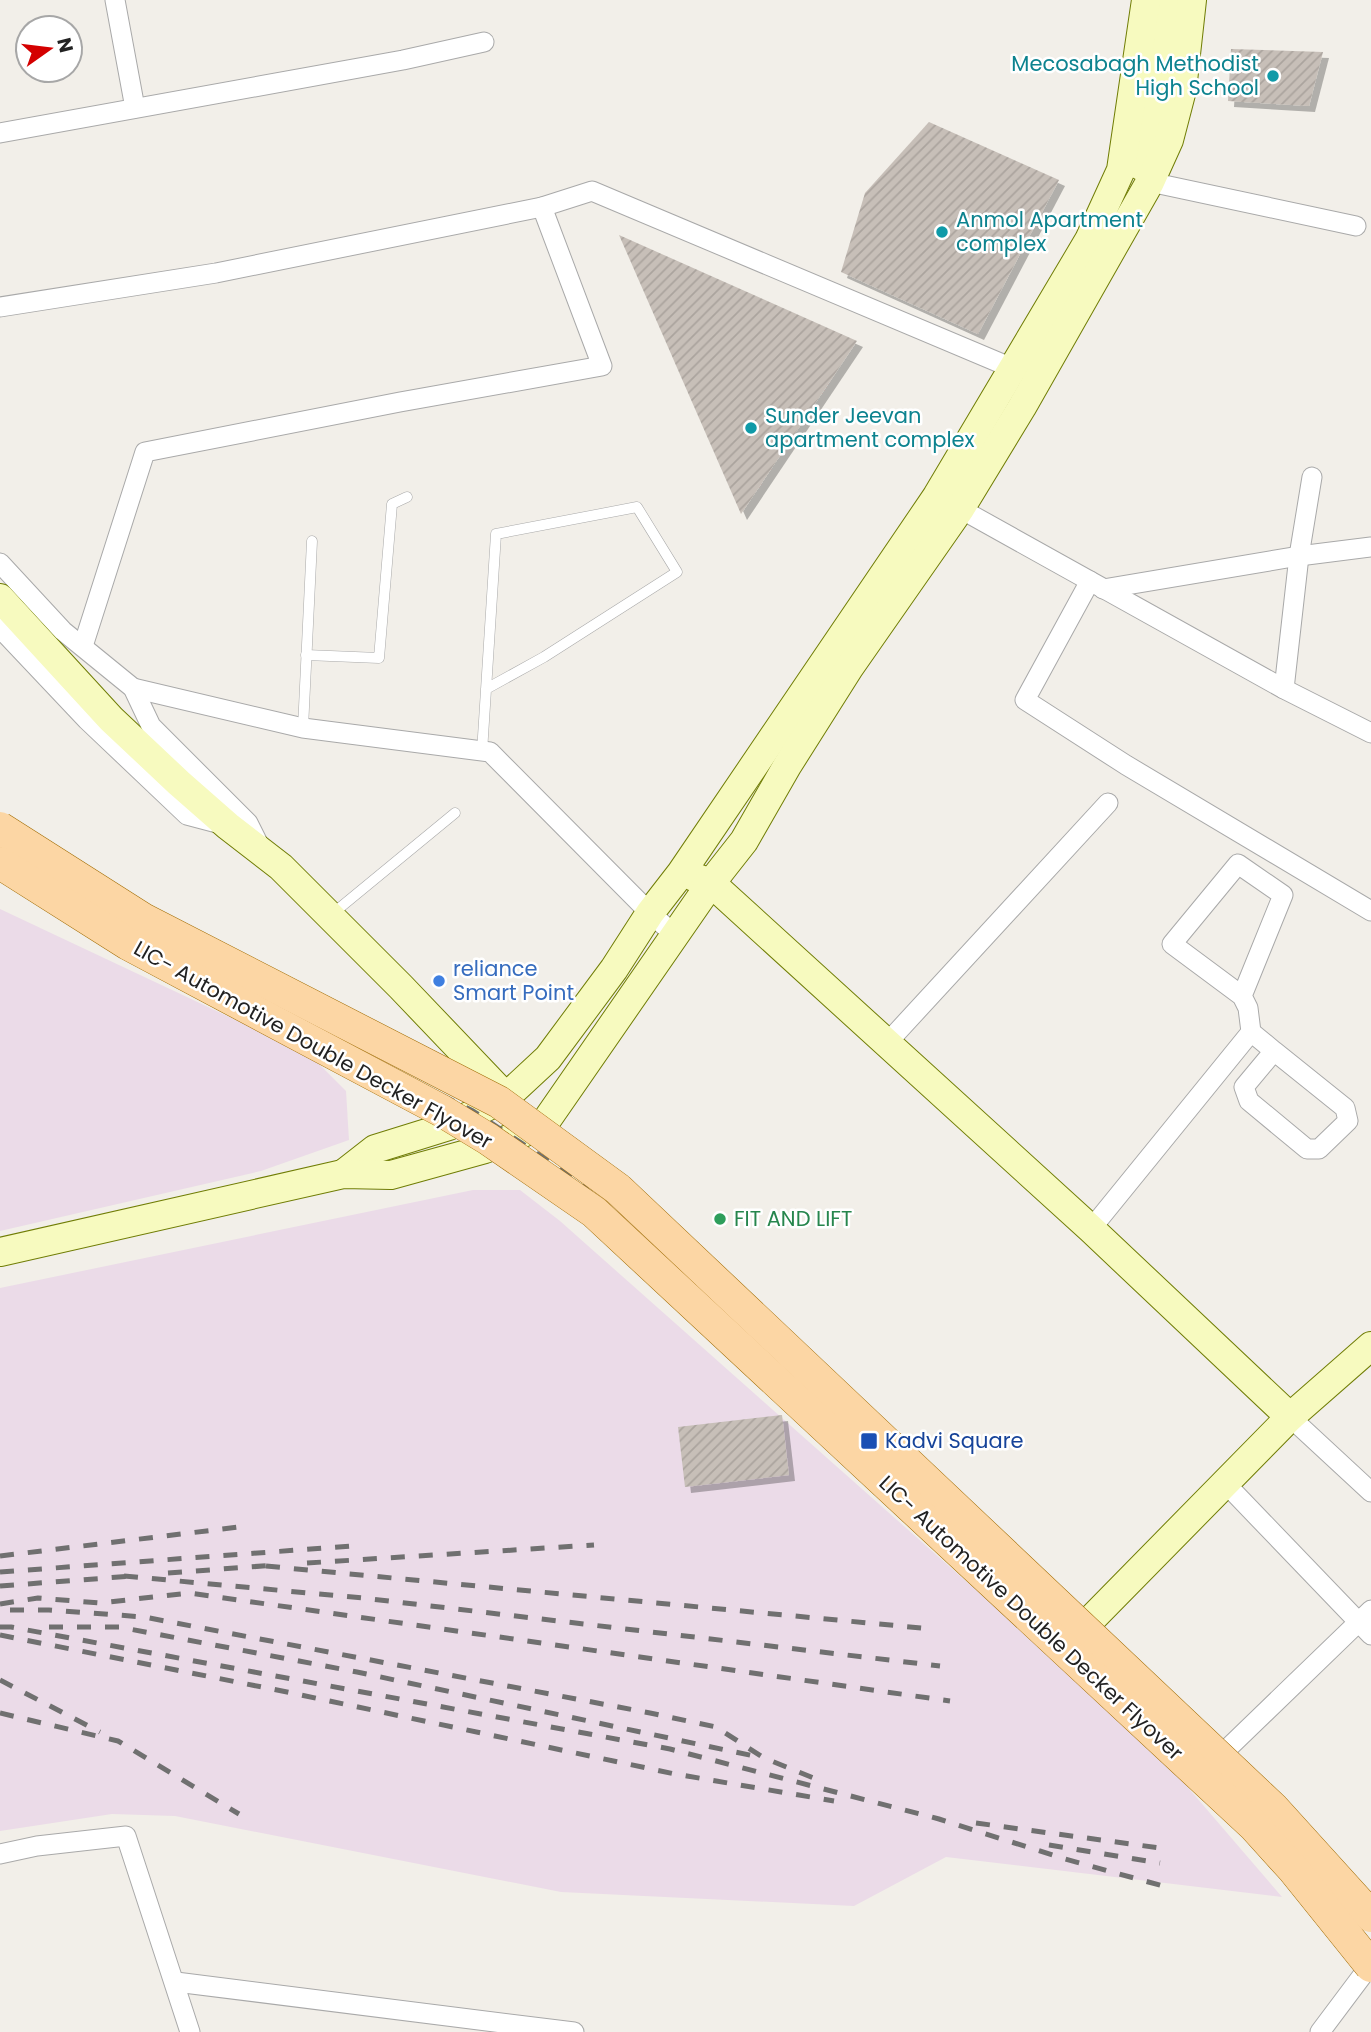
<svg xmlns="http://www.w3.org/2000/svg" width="1371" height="2032" viewBox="0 0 1371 2032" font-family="Poppins,sans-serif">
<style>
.railway{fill:#ebdbe8}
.building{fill:url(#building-hatch);filter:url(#shadow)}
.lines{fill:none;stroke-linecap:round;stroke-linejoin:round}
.lane-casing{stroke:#a9a9a9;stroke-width:11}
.street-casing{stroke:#a9a9a9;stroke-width:21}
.secondary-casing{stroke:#707d05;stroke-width:30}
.lane{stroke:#fff;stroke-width:10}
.street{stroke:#fff;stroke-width:19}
.secondary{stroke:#f7fabf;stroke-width:28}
.rail{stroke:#707070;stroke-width:5;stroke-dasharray:14 14;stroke-linecap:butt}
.primary-bridge-casing{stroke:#a06b00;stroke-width:33;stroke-linecap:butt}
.primary-bridge{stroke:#fcd6a4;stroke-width:32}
.culture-dot{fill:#0f9aa8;stroke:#fff;stroke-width:2.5}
.shop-dot{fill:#3f7fe0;stroke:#fff;stroke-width:2.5}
.leisure-dot{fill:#2e9e5b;stroke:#fff;stroke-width:2.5}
.transit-dot{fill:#1a4fb4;stroke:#fff;stroke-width:2.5}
.labels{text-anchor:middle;stroke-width:5;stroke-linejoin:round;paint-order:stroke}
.culture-label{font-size:21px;fill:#0d838f;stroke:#fff;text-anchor:start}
.shop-label{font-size:21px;fill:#366cbe;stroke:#fff;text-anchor:start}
.street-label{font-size:21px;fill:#222;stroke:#fff}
.leisure-label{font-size:21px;fill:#27864d;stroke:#fff;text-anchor:start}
.transit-label{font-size:21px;fill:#164399;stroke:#fff;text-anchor:start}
</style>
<defs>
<pattern id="building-hatch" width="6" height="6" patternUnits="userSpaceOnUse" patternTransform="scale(1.75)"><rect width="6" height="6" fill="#c7bfb8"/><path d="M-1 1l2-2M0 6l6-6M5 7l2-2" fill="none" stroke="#aba49e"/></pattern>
<filter id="shadow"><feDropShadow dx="6" dy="6" stdDeviation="0" flood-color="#0004"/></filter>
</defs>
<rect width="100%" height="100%" fill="#f2efe9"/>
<g class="railway">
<polygon points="0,909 310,1055 346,1091 349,1140 261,1171 0,1231"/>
<polygon points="473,1190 520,1190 560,1221 1154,1748 1282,1897 946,1857 854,1906 561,1892 175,1816 112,1814 0,1831 0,1288"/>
</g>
<g class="building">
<polygon points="1231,49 1323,52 1309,106 1228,101"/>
<polygon points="929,122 1059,180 978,334 841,272 865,193"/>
<polygon points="619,235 857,341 741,514"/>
<polygon points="782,1415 789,1475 685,1487 678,1427"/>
</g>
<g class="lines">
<defs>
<g id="lane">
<polyline points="306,655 379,658 392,504 407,497"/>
<polyline points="303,728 312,541"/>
<polyline points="482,752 496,534 637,507 677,572 544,657 486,689"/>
<polyline points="331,915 455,813"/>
</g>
<g id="street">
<polyline points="115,0 135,108"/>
<polyline points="0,133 403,60 484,42"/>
<polyline points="1150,182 1356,226"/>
<polyline points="0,307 216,273 542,207 592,191 1012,368"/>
<polyline points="950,503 1284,689 1371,733"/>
<polyline points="0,563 63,631 133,688 151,726 248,823 261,849"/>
<polyline points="1090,581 1025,700 1126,765 1371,911"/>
<polyline points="1103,589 1299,556 1371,547"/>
<polyline points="0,628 87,720 187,815 221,824"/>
<polyline points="83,646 145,452 400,402 602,366 542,207"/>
<polyline points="133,688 303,728 490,752 650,913 675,935"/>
<polyline points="1284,689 1299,556 1312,477"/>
<polyline points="1242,996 1283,895 1238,864 1172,944 1242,996 1248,1008 1251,1032 1274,1051 1244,1087 1249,1101 1307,1149 1319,1149 1348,1121 1345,1108 1274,1051"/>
<polyline points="887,1043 1108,803"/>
<polyline points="1091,1229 1251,1032"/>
<polyline points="1290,1417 1371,1492"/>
<polyline points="1226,1484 1371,1635"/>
<polyline points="1224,1752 1371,1610"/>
<polyline points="0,1854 37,1846 126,1836 190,2032"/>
<polyline points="176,1982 574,2032"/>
<polyline points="1320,2032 1365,1972"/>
</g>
<g id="secondary">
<polyline points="1141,166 1141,156 1159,84 1168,0"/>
<polyline points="0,598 111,719 179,783 228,826 281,867 401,987 506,1097"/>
<polyline points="694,877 711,883 1091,1229 1290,1417"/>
<polyline points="343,1174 375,1149 449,1126 506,1097 548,1058 614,969 650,913 681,873 937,496 1089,240 1121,170 1146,0"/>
<polyline points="0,1252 343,1174 391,1175 485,1149 544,1124 711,883 744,841 787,766 849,668 960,509 1022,407 1150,182 1169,140 1182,90 1192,0"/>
<polyline points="1067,1644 1290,1417 1371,1346"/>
</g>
</defs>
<use href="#lane" class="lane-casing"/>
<use href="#street" class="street-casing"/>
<use href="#secondary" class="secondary-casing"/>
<use href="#lane" class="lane"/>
<use href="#street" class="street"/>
<use href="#secondary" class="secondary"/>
<g class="rail">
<polyline points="0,838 77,889 199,960 478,1102 581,1169 677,1256 1277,1821 1371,1929"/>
<polyline points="0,852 71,899 193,970 473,1111 574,1178 670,1265 1269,1829 1328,1894 1371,1947"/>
<polyline points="0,1556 239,1527"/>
<polyline points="307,1563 594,1545"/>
<polyline points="266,1566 932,1629"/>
<polyline points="0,1572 352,1546"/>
<polyline points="168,1573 276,1565"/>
<polyline points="124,1576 363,1598 940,1666"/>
<polyline points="0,1586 133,1576"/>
<polyline points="0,1604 38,1598 100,1603 189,1593 950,1701"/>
<polyline points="10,1610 49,1610 144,1617 650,1713 716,1727 764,1758 816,1779"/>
<polyline points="0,1627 11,1627 670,1749 939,1819 1065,1859 1163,1886"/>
<polyline points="49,1627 119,1627 357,1672 754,1756"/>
<polyline points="0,1635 287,1692 675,1774 834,1801"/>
<polyline points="0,1680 100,1732"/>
<polyline points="0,1713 118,1741 239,1814"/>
<polyline points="976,1823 1160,1848"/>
<polyline points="1049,1845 1160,1863"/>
</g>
<defs>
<g id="primary-bridge">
<polyline points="0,828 143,919 499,1102 618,1189 1274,1809 1371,1916"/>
<polyline points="0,863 128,944 442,1111 488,1139 594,1212 1254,1826 1293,1869 1371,1966"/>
</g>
</defs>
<use href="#primary-bridge" class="primary-bridge-casing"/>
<use href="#primary-bridge" class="primary-bridge"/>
</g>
<g class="culture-dot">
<circle cx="1273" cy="76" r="7"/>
<circle cx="942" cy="232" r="7"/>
<circle cx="751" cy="428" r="7"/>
</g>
<circle class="shop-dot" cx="439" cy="981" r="7"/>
<circle class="leisure-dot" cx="720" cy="1219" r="7"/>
<rect class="transit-dot" x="860" y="1432" width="18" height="18" rx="3.5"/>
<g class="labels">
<g class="culture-label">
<text x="1259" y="71" text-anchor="end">Mecosabagh Methodist<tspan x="1259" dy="24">High School</tspan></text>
<text x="956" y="227">Anmol Apartment<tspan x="956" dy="24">complex</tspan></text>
<text x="765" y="423">Sunder Jeevan<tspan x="765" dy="24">apartment complex</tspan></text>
</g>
<g class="shop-label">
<text x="453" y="976">reliance<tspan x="453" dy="24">Smart Point</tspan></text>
</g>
<g class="street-label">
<text transform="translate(313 1045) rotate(29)" y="7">LIC- Automotive Double Decker Flyover</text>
<text transform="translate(1031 1618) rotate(43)" y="7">LIC- Automotive Double Decker Flyover</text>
</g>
<g class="leisure-label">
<text x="734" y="1226">FIT AND LIFT</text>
</g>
<g class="transit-label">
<text x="885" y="1448">Kadvi Square</text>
</g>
</g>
<g transform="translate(49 49) rotate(76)"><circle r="33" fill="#ffffff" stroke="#a7a7a7" stroke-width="2"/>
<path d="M0-5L12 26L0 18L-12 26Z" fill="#d40000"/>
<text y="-10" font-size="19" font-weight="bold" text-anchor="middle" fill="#222222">N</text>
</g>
</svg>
